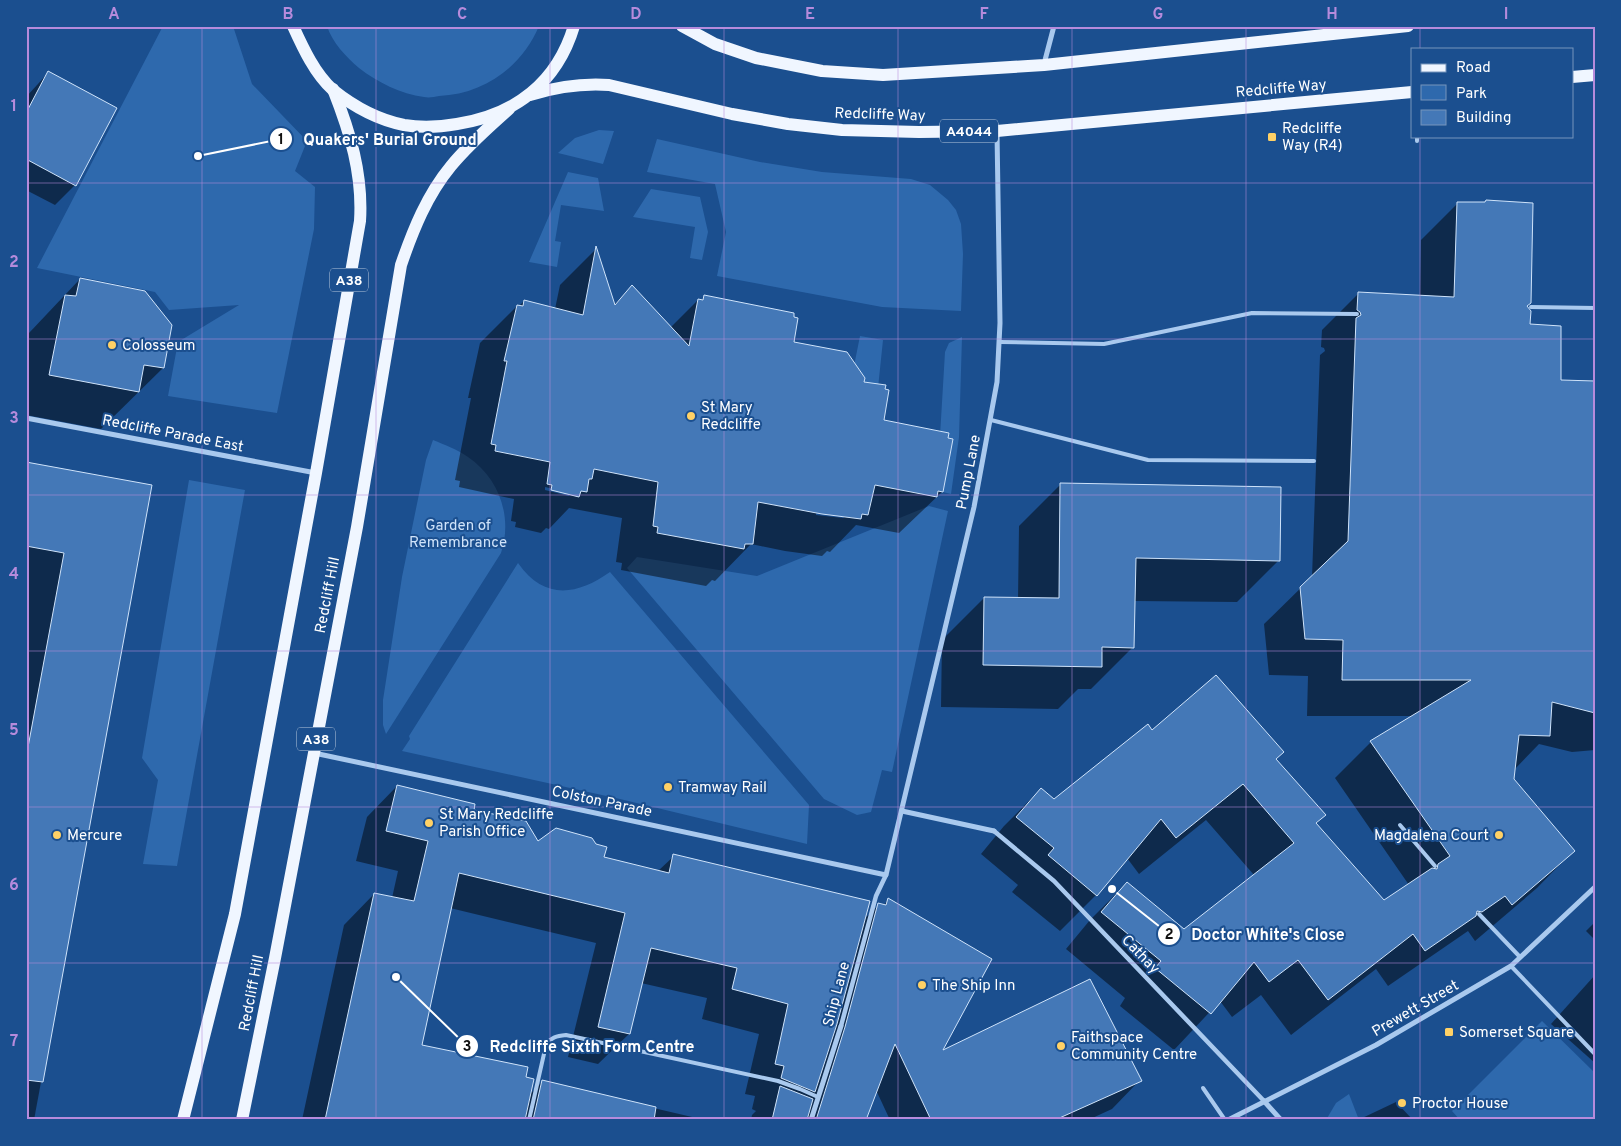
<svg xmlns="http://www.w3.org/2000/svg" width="1621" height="1146" viewBox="0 0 1621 1146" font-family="Overpass,sans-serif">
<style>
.green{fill:#2e69ad}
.shadow{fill:#0007;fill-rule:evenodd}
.building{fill:#4478b7;stroke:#cfe3fa}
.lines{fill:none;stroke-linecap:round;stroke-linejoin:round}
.service{stroke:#a9c9ee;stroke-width:4}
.pedestrian{stroke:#a9c9ee;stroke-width:4.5}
.minor{stroke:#a9c9ee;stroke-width:5}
.primary{stroke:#f0f6ff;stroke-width:12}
.grid{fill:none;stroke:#b68bdc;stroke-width:1;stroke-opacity:0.55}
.poi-dot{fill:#ffd166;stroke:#1b4f8f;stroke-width:2}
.labels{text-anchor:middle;stroke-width:4;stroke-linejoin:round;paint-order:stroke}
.shield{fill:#1b4f8f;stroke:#bbcadd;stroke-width:1}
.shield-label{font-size:14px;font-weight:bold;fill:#fff}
.street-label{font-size:15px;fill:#fff;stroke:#1b4f8f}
.poi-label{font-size:15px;fill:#fff;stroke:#1b4f8f;text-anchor:start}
.park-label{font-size:15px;fill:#cfe3fa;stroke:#1b4f8f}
.leader{fill:none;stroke:#fff;stroke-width:2}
.callout-dot{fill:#fff;stroke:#1b4f8f;stroke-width:2}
.mark-label{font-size:15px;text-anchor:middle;font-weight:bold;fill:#111}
.callout-label{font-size:16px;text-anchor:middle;font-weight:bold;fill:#fff;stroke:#1b4f8f;stroke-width:4;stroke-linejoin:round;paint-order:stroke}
.neatline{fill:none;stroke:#b68bdc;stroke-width:2}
.grid-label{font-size:16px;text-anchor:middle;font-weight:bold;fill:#b68bdc}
</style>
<rect width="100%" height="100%" fill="#1b4f8f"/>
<g class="green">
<polygon points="163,26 233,26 252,84 307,141 295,171 315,187 314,229 277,413 168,396 178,342 239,305 169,310 155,292 37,268"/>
<path d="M327,26h212c-17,41 -55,68 -100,70 -5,1 -10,2 -15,1 -23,-3 -47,-15 -65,-29 -13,-11 -27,-26 -32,-42z"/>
<polygon points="599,130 614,131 603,164 558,153 575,138"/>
<polygon points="657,139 760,162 822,172 911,179 930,185 948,200 956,210 961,224 963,254 961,311 882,307 717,276 726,232 715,184 647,172"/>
<polygon points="568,172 598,178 604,211 561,205 555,241 561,242 557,267 529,262"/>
<polygon points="651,189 700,197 708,232 702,260 690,258 695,227 633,217"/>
<polygon points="860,336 883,340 878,388 864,385 864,381 853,371"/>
<polygon points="962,337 959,437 951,494 943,492 953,439 948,438 948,433 944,432 944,437 940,436 945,352 949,343"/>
<path d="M433,440c12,5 24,9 35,17 31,21 45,60 33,96l-115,181 -3,-9v-25l19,-123 24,-117z"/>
<polygon points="189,480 245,490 177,866 143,864 158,780 142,758"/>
<polygon points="929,506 948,511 892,772 882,770 871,812 857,815 824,799 627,568 637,557 757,576"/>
<path d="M518,563c26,37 58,33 92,9l199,233 -2,39 -187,-45 -218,-48 8,-12 -1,-3z"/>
<polygon points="1542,1021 1595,1073 1595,1120 1460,1120 1452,1111"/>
<polygon points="1349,1094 1359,1120 1326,1120 1336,1103"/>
</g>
<g class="shadow">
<polygon points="48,73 75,185 55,205 26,190 26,97"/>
<polygon points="1458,203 1526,308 1529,326 1559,381 1595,382 1595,750 1572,752 1539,744 1514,770 1513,779 1573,851 1537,888 1475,941 1468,931 1388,986 1376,969 1291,1035 1261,995 1232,1017 1220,1001 1174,1050 1120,1006 1125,998 1066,949 1090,920 1127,883 1184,930 1254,875 1206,820 1139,874 1127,858 1096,895 1060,931 1012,892 1018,885 981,854 1004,826 1041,789 1054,801 1152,732 1275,759 1324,815 1316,824 1384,902 1409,885 1335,778 1371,742 1414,716 1307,716 1308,676 1269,675 1264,624 1312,577 1320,355 1325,351 1324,348 1321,347 1322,330 1358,294 1420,297 1421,240"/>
<path d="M596,249l18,56 18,-18 38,41 28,-28 3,1 4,-5 87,47 71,40 19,38 60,71 -43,41 -43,-8 -26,27 -3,-1 -5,5 -37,-5 -34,-7 -36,37 -3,-1 -6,6 -85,-16 1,-7 -6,-1 6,-44 -53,-10 -20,21 -3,-1 -5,5 -26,-6 1,-5 -5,-1 3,-22 -55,-12 1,-6 -5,-1 16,-82h-3l12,-55 37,-37h2l5,-5 31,8 5,-24zM545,487l26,6 -2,3 -24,-6zM816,512l30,4 -3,2 -27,-3z"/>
<polygon points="80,279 163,368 101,429 26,415 26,346 29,333"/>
<polygon points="26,463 151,486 34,1120 26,1120"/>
<polygon points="1061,484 1279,560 1237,602 1134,601 1133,647 1091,689 1078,689 1058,709 941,707 942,640 984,598 1018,599 1019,526"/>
<polygon points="397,786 472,811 538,842 658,871 674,856 864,919 879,905 883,906 888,900 940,1053 1140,1080 1112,1109 1088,1120 890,1120 876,1090 864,1120 751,1120 752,1115 756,1111 752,1109 755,1096 745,1094 759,1034 702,1019 707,998 641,983 629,1034 598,1064 568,1057 596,943 450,908 421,1046 524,1078 530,1094 542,1082 705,1120 302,1120 344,925 374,894 392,898 398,871 356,861 367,817"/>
<polygon points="1595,922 1595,940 1586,931"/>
<polygon points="1595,975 1595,1063 1551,1024"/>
<polygon points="1396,1102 1413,1120 1358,1120"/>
</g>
<g class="building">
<polygon points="48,71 117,108 76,186 26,159 26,113"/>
<polygon points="1486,200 1533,203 1531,303 1527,306 1531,311 1530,324 1561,326 1561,380 1595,381 1595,713 1552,702 1550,736 1519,735 1514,779 1575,851 1512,905 1505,896 1482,912 1477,911 1476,916 1425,951 1413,934 1328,1000 1298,960 1269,982 1254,962 1211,1014 1155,968 1161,961 1101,912 1127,882 1184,929 1294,843 1243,784 1176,838 1161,819 1097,896 1048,855 1054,848 1016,817 1041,788 1054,799 1148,724 1152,730 1216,675 1284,752 1276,759 1326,815 1316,823 1384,900 1432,868 1437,869 1438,864 1450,856 1370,741 1471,680 1342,680 1343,640 1305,639 1300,587 1348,541 1356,318 1361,315 1360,312 1357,310 1358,292 1454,297 1457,202 1485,202"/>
<polygon points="596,246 615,305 632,285 689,346 698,299 703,300 704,295 794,313 794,317 798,318 794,342 847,352 865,378 864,382 886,385 885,389 889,390 884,420 949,433 948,438 953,439 943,492 938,491 937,497 875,485 868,515 862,514 861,519 822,514 758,502 753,544 745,544 744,549 657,533 658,527 653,526 658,482 594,469 592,479 589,479 587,492 581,491 579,497 551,490 552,485 547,484 550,462 495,451 496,445 491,444 507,361 504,361 517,305 523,306 524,300 583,315"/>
<polygon points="80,278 145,291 172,325 164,368 144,365 139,392 49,375 65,295 76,296"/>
<polygon points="26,462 152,485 43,1082 26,1080 26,758 64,553 26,546"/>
<polygon points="1060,483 1281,487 1280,561 1136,558 1134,648 1102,647 1102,667 983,665 984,597 1059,598"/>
<polygon points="397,785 475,804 474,810 526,821 538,841 556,828 592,838 596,844 607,847 604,857 669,873 673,854 870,901 837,1024 815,1092 781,1078 784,1066 775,1064 788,1004 732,989 737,968 651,948 630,1034 598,1027 625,913 459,873 422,1045 528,1067 526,1077 534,1079 525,1120 325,1120 374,893 414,901 428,841 386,831"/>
<polygon points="888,898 992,959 943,1050 1090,979 1142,1081 1055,1120 931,1120 895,1044 866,1120 816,1120 845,1027 878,903 886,905"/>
<polygon points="542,1080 656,1107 654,1120 533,1120"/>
<polygon points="780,1086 813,1099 807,1120 772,1120"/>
</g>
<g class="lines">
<g class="service">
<polyline points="1417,141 1417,136"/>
<polyline points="1531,307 1595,308"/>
<polyline points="1000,342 1104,344 1252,313 1357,314"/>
<polyline points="991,420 1148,460 1314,461"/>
<polyline points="1400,825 1435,866"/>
<polyline points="1479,914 1520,957"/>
<polyline points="1511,966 1595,1054"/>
<polyline points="1203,1088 1225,1120"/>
<path d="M529,1120l17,-75c5,-8 11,-9 20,-10l212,46 22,8 18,8"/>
</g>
<g class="pedestrian">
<polyline points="994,831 1054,881 1264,1101"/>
<polyline points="841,1026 876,896 886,875"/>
</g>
<g class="minor">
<polyline points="1044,64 1054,26"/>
<polyline points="26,418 316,473"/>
<polyline points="314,753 886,875 974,507 997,382 1000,323 997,132"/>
<polyline points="902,811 994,831"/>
<polyline points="1264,1101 1281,1120"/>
<polyline points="811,1120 841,1026"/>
<polyline points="1228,1120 1376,1045 1511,966 1595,887"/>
</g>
<g class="primary">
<path d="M293,26c10,22 22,48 40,64 20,16 46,30 71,35 17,3 36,2 53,-1 58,-9 100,-41 117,-98"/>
<polyline points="682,26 715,44 756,58 822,71 883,75 1044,65 1408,26"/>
<polyline points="1572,77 1595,75"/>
<path d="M530,95c26,-8 51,-12 79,-10l123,29 56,10 54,6 77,2 78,-1 415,-39"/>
<path d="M183,1120l52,-206 81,-441 44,-252c3,-47 -10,-89 -27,-132"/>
<path d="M242,1120l33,-162 82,-431 44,-262c12,-35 26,-70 50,-99 17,-21 38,-39 58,-57"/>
</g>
</g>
<path class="grid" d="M202,26v1094M376,26v1094M550,26v1094M724,26v1094M898,26v1094M1072,26v1094M1246,26v1094M1420,26v23M1420,136v984M26,183h1569M26,339h1569M26,495h1569M26,651h1569M26,807h1569M26,963h1569"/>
<g class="poi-dot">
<rect x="1267" y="132" width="10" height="10" rx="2.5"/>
<circle cx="112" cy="345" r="5"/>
<circle cx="691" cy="416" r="5"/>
<circle cx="668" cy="787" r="5"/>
<circle cx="429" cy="823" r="5"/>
<circle cx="57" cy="835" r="5"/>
<circle cx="1499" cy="835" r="5"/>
<circle cx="922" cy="985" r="5"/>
<rect x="1444" y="1027" width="10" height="10" rx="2.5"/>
<circle cx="1061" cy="1046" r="5"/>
<circle cx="1402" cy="1103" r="5"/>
</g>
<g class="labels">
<g class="shield">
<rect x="940" y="119.5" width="58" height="23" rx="4"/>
<rect x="330" y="268.5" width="38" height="23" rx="4"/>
<rect x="297" y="727.5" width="38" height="23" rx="4"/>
</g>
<g class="shield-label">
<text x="969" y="136">A4044</text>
<text x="349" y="285">A38</text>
<text x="316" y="744">A38</text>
</g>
<g class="street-label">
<text transform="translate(1281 88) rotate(-5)" y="5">Redcliffe Way</text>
<text transform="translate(880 114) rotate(2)" y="5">Redcliffe Way</text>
<text transform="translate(173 433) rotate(11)" y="5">Redcliffe Parade East</text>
<text transform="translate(968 472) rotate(-79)" y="5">Pump Lane</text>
<text transform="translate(327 595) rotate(-79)" y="5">Redcliff Hill</text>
<text transform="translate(602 801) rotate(12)" y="5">Colston Parade</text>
<text transform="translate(1141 954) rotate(46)" y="5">Cathay</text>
<text transform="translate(251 993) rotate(-79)" y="5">Redcliff Hill</text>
<text transform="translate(836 994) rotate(-75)" y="5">Ship Lane</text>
<text transform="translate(1415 1008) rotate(-30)" y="5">Prewett Street</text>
</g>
<g class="poi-label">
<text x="1282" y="133">Redcliffe<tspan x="1282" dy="17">Way (R4)</tspan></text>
<text x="122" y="350">Colosseum</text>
<text x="701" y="412">St Mary<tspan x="701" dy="17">Redcliffe</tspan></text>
<text x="678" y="792">Tramway Rail</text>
<text x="439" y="819">St Mary Redcliffe<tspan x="439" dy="17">Parish Office</tspan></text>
<text x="67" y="840">Mercure</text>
<text x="1489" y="840" text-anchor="end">Magdalena Court</text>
<text x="932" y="990">The Ship Inn</text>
<text x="1459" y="1037">Somerset Square</text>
<text x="1071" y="1042">Faithspace<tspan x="1071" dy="17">Community Centre</tspan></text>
<text x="1412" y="1108">Proctor House</text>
</g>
<g class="park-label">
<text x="458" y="530">Garden of<tspan x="458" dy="17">Remembrance</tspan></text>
</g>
</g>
<path class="leader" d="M198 156L281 139M1112 889L1169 934M396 977L467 1046"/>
<g class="callout-dot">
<circle cx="198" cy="156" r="5"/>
<circle cx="1112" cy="889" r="5"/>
<circle cx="396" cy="977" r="5"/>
<circle cx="281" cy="139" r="12"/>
<circle cx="1169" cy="934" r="12"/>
<circle cx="467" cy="1046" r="12"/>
</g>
<g class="mark-label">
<text x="281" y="144">1</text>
<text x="1169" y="939">2</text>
<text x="467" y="1051">3</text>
</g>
<g class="callout-label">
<text x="390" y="145">Quakers' Burial Ground</text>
<text x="1268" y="940">Doctor White's Close</text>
<text x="592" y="1052">Redcliffe Sixth Form Centre</text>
</g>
<rect width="1621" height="1146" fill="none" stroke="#1b4f8f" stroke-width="55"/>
<rect x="1411" y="48" width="162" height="90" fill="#1b4f8f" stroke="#7695bc"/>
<rect x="1421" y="64" width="25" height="8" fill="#f0f6ff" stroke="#7695bc"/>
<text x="1456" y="72" font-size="15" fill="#ffffff">Road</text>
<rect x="1421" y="85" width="25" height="15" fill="#2e69ad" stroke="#7695bc"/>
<text x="1456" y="98" font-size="15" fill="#ffffff">Park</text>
<rect x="1421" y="110" width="25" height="15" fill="#4478b7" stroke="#7695bc"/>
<text x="1456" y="122" font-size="15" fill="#ffffff">Building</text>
<rect x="28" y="28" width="1566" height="1090" class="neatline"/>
<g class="grid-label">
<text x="114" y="19">A</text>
<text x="288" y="19">B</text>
<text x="462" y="19">C</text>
<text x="636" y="19">D</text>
<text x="810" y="19">E</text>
<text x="984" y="19">F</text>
<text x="1158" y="19">G</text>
<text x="1332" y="19">H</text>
<text x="1506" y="19">I</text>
<text x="14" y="111">1</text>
<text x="14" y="267">2</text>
<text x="14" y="423">3</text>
<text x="14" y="579">4</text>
<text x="14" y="735">5</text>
<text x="14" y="890">6</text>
<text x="14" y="1046">7</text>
</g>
</svg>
